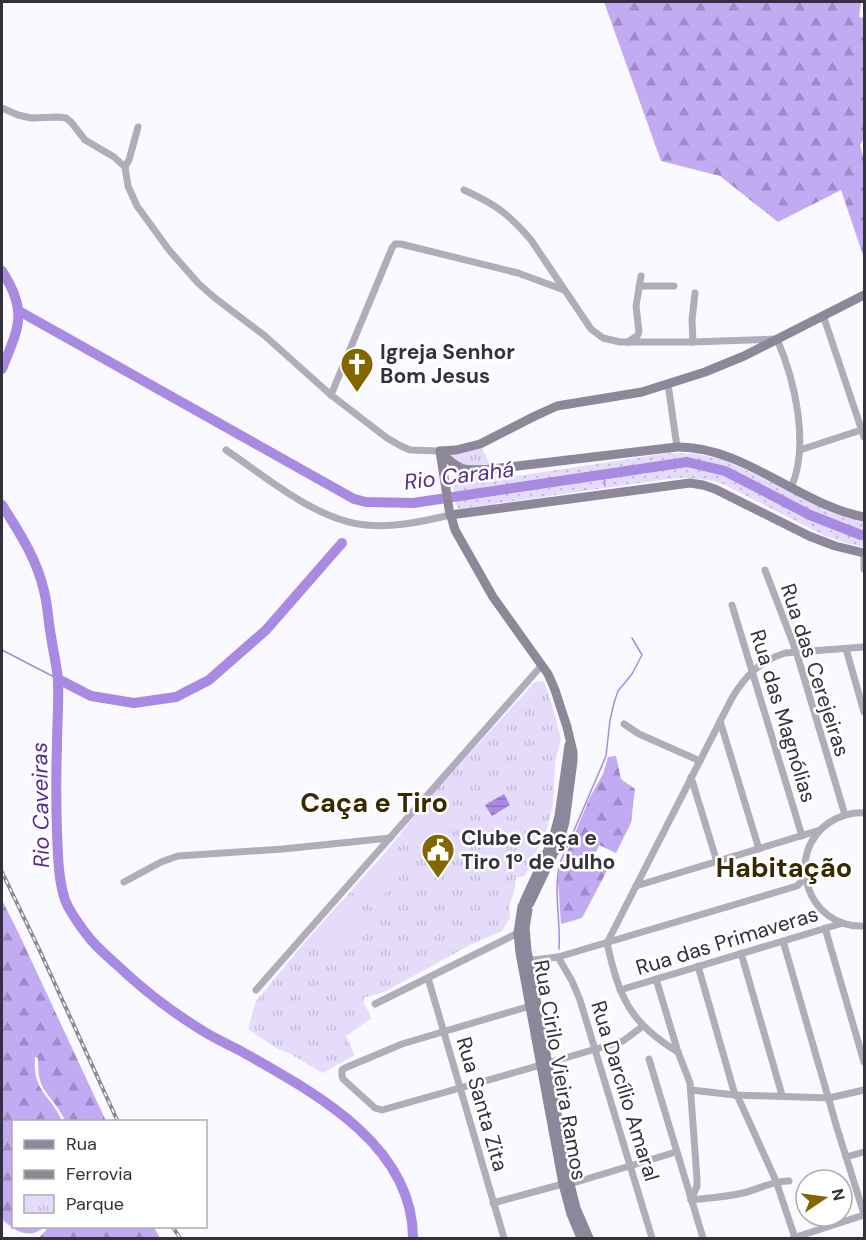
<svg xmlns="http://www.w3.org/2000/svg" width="866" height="1240" viewBox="0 0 866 1240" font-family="'DM Sans',sans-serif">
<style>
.grass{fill:url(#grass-dots)}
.forest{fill:url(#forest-firs)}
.park{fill:url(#park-tufts)}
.pitch{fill:#e5dbfb}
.water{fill:url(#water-rules)}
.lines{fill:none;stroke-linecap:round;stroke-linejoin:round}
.stream{stroke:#a98ae2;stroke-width:1.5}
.river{stroke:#a98ae2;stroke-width:10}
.street{stroke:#b0acb9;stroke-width:7}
.secondary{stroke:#8d879a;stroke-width:9}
.rail-casing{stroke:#8c8992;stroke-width:4}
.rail{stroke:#fff;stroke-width:1.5;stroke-dasharray:4.5;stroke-linecap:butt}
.labels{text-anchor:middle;stroke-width:5;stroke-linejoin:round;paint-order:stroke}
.poi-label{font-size:21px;font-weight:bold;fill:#34313c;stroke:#fff;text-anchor:start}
.street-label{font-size:21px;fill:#34313c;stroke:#fff}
.water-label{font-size:22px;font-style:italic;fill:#582b91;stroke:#fff}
.district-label{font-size:27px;font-weight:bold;fill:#372900;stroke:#fff}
</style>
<defs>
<pattern id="grass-dots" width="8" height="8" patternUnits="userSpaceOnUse" patternTransform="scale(1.5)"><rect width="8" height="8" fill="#e5dbfb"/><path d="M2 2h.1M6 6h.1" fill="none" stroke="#c5bcd8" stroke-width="1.8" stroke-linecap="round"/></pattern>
<pattern id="forest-firs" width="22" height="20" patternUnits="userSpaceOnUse" patternTransform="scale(1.5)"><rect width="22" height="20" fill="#c3abf3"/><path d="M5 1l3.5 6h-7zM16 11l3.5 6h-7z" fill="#9f8cc6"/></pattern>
<pattern id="park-tufts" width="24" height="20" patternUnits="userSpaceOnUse" patternTransform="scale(1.5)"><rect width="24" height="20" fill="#e5dbfb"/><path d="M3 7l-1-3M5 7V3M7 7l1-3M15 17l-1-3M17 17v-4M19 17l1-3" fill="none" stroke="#c5bcd8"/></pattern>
<pattern id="water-rules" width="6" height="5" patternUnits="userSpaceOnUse" patternTransform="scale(1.5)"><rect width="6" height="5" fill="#a98ae2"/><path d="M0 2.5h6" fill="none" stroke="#8a71b8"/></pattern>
</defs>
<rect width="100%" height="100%" fill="#faf9ff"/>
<path class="grass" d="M669,453l28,1 28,6 101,49 21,8 17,4v26l-18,-4 -21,-7 -100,-51c-20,-7 -36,-8 -57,-6l-208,30 -3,-1 -4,-25 5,-5 5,-2 34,1 27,-2z"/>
<g class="forest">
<polygon points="604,2 861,2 859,17 864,18 864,139 860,145 864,159 864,258 841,190 778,222 720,176 661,161"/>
<polygon points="616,756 621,779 635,789 631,823 616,853 599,845 594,856 610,865 582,918 561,924 558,880 560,869 590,797 603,774 608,757"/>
<path d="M2,900l17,34 87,187h-41c-5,-14 -18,-24 -24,-38 -3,-8 -3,-17 -3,-25l-3,-1c-3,35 16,38 27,64l-48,1v104l30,1c-13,13 -29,5 -42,-8z"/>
<polygon points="48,1226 154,1227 160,1238 39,1238 46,1230"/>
</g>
<g class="park">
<polygon points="480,444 492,469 471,470 440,451"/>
<polygon points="544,681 552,705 561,739 555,762 553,805 547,829 525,876 516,877 515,888 509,907 510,918 502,931 470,945 386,991 364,998 364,1004 372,1018 346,1036 355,1055 322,1073 289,1053 278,1049 248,1029 256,1001 306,941 385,853 429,798 535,682"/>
</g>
<g class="pitch">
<polygon points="429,798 450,818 421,851 401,833"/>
<polygon points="385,853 406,869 373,908 351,891"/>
<polygon points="340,903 362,921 328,960 306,941"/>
</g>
<polygon class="water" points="504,794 510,805 492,816 485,805"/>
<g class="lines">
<g class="stream">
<polyline points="604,473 605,486"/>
<polyline points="2,650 58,679"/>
<path d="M559,949c2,-29 -6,-57 1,-86l46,-107 4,-36 4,-17 4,-12 14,-17 10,-19 -10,-17"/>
</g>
<g class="river">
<path d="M2,271c27,42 16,57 0,98"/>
<polyline points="19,311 354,499 366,502 413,503 687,462 725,471 810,515 861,535 864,535"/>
<path d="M2,505c17,27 35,54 42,86 4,15 4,30 7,45 2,15 6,30 7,45 1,21 -1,43 -1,64 -1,29 -1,58 0,87 1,23 1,46 8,68 5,13 14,24 22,35 8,11 19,20 29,29 26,25 56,48 87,67 11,7 24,13 36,19 72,41 174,93 174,188"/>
<polyline points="58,679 91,696 134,703 176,697 209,680 266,630 342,543"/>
</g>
<g class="street">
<polyline points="2,108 18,115 31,118 58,117 66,118 71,122 85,140 114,157 125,167 128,186 137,206 169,250 198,283 215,298 265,336 331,395 387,438 401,446 410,450 440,451"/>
<polyline points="125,167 129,160 138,127"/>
<path d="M464,190c31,14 45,24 67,50l60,89 12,9 17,4h73l84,-3c18,42 33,106 14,149"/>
<polyline points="639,286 674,286"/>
<polyline points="823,315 864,437"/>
<polyline points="628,342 637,336 639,332 636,306 641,276"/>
<polyline points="693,342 692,320 695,293"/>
<polyline points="668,384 677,447"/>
<polyline points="331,395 392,248 395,244 401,244 518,273 564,290"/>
<path d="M226,450c39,26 85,66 132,74 30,5 63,-2 92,-9"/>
<polyline points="800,450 864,429"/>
<polyline points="864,553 864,569"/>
<polyline points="765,570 796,651 845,815"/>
<polyline points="732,605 802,836"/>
<polyline points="846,649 864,712"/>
<polyline points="720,721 759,849"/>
<polyline points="624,724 639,734 700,761"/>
<polyline points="691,777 717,862"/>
<path d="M864,813c-12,-1 -24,3 -34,9 -48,32 -22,107 34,104"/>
<polyline points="124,882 161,862 178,856 283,849 390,838"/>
<polyline points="636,886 820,830"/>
<polyline points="825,928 864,1062"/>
<polyline points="783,941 837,1128 864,1214"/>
<polyline points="741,953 782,1095"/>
<polyline points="558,957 572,981 580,1000 652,1238"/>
<polyline points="525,961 558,957 797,886 805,878"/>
<polyline points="698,966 735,1095"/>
<polyline points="428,978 504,1238"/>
<polyline points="656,979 678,1052 690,1083 697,1179 697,1186 691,1200"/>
<polyline points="256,990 542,665"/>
<polyline points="620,990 843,923"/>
<polyline points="375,1004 518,933"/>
<polyline points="530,1006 402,1044 345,1068 342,1070 342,1076 343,1079 375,1108 382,1110 541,1065"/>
<path d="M678,1052c-49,-29 -59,-56 -71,-109l125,-245c13,-22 28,-37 53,-45l79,-6"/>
<polyline points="649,1059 703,1238"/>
<polyline points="548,1063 623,1041 643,1026"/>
<polyline points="691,1090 735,1095 829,1098 864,1090"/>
<polyline points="737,1095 776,1181 795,1238"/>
<polyline points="846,1157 864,1152"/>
<polyline points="570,1184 676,1152"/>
<path d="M691,1200c17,-2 35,-3 52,-7 16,-4 29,-12 46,-12"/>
<polyline points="493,1203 563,1184"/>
<polyline points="793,1238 864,1215"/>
</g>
<g class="secondary">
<path d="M440,451c19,21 25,20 52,18l185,-22c67,-1 121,57 187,70"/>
<polyline points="450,515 690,483 703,485 715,489 809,536 835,546 864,553"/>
<polyline points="524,902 553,839 559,816 569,745"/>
<polyline points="530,903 560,840 565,822 573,761 573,752 567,727 555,690 548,674 493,597 455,530 449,509 440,451 456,450 480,444 535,416 557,406 642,392 705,372 744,356 864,295"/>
<polyline points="522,906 518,933 520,953 563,1184 571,1214 581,1238"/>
<polyline points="528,910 525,928 527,950 570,1184 576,1208 589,1238"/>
</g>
<defs>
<g id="rail">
<polyline points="2,872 39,949 118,1122"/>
<polyline points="172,1226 180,1238"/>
</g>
</defs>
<use href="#rail" class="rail-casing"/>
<use href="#rail" class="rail"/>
</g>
<defs>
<symbol id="church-pin" viewBox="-11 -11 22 30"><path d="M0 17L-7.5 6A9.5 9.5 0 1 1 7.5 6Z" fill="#836600" stroke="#fff"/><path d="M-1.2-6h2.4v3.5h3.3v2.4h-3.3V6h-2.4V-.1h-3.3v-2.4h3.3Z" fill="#fff"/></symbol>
<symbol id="civic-pin" viewBox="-11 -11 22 30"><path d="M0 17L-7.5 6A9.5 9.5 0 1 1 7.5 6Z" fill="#836600" stroke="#fff"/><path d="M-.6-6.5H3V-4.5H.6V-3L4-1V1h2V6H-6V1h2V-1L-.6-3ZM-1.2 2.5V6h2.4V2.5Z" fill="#fff"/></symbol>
</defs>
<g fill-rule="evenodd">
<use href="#church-pin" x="338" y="345" width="38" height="52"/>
<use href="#civic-pin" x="419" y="831" width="38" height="52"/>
</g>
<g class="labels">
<g class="poi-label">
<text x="380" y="359">Igreja Senhor<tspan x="380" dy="24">Bom Jesus</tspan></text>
<text x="461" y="845">Clube Caça e<tspan x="461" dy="24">Tiro 1º de Julho</tspan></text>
</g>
<g class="street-label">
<text transform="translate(815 670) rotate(72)" y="7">Rua das Cerejeiras</text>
<text transform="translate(783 716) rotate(73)" y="7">Rua das Magnólias</text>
<text transform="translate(727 941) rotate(-17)" y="7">Rua das Primaveras</text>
<text transform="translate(560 1070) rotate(80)" y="7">Rua Cirilo Vieira Ramos</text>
<text transform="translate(625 1091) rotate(73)" y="7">Rua Darcílio Amaral</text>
<text transform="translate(482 1104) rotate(74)" y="7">Rua Santa Zita</text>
</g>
<g class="water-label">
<text transform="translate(459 475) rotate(-7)" y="8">Rio Carahá</text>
<text transform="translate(40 805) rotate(-91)" y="8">Rio Caveiras</text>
</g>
<g class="district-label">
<text x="374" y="812">Caça e Tiro</text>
<text x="784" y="877">Habitação</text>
</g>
</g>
<rect width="866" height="1240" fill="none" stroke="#34313c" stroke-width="6"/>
<rect x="12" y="1120" width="195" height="108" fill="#ffffff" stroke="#aeadb1" stroke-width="1.5"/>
<rect x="24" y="1140" width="30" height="9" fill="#8d879a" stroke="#aeadb1" stroke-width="1.5"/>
<text x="66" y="1150" font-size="18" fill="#34313c">Rua</text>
<rect x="24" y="1170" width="30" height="9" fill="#8c8992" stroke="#aeadb1" stroke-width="1.5"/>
<text x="66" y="1180" font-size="18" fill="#34313c">Ferrovia</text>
<rect x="24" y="1195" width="30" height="18" fill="url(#park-tufts)" stroke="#aeadb1" stroke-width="1.5"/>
<text x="66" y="1210" font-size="18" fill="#34313c">Parque</text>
<g transform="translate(824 1198) rotate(77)"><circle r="28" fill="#ffffff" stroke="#aeadb1" stroke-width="1.5"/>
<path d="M0-4.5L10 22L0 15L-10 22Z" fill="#836600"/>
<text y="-9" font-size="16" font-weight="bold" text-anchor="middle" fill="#34313c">N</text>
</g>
</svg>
